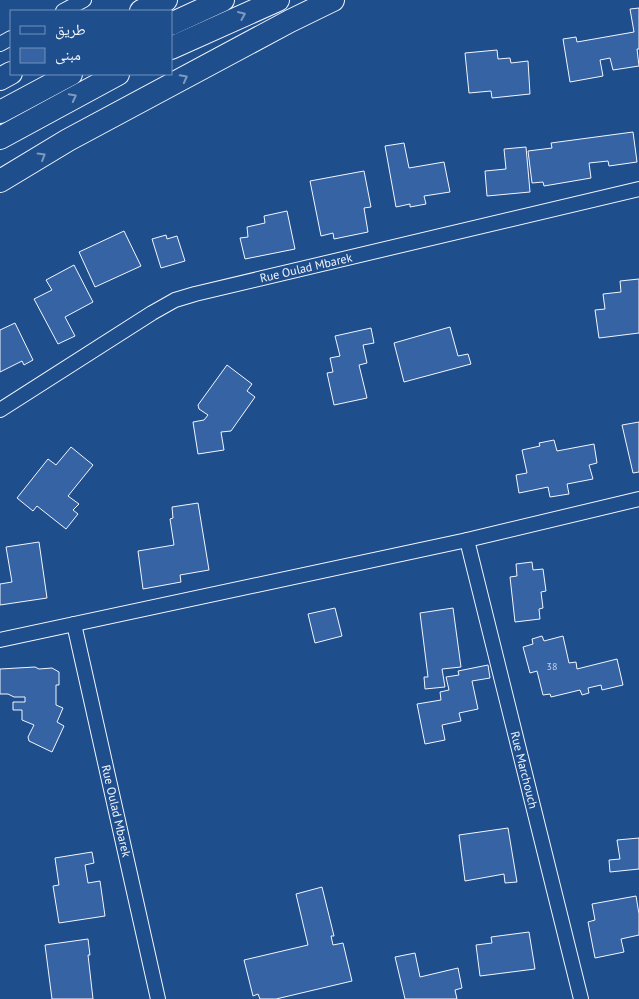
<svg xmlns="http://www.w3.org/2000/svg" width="639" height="999" viewBox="0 0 639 999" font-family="'PT Sans','Noto Naskh Arabic',sans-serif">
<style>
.building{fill:#3563a3;stroke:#f2f6ff}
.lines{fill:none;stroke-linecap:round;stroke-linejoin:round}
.minor-casing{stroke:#f2f6ff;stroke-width:16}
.trunk-casing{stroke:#f2f6ff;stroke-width:24}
.minor{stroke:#1f4e8c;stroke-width:14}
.trunk{stroke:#1f4e8c;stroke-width:22}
.oneway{stroke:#7e9ac0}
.labels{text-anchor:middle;stroke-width:4;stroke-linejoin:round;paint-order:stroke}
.number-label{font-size:10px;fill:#c3d1e8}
.street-label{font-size:12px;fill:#f2f6ff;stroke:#1f4e8c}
</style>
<rect width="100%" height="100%" fill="#1f4e8c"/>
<g class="building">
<polygon points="639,8 639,49 637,49 639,66 613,70 610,58 600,60 603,76 570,82 563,39 576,37 577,42 634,32 630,9"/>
<polygon points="497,50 498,59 510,58 511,63 528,61 530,94 492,98 491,91 469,93 465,53"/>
<polygon points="633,132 637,162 609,166 608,161 589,163 591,178 544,186 543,182 532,183 528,151 552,148 551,143"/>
<polygon points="404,143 409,168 444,162 450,192 424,196 426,204 410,207 410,204 396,207 385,146"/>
<polygon points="526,147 530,192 487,196 485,171 506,169 504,149"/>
<polygon points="364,171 371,207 364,208 368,232 334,239 333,233 321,236 310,181"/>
<polygon points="287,211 295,249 245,259 240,238 248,237 247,227 265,223 264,216"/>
<polygon points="124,231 141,266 95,287 79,252"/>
<polygon points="166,235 167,239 177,236 185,261 161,268 152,239"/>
<polygon points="74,265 93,302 65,317 75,336 58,344 34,299 52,290 46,280"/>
<polygon points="639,279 639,333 599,338 595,310 605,309 603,294 621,292 620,281"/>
<polygon points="15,323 33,360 24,365 22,361 0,372 0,330"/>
<polygon points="450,327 458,356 468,354 471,364 404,382 394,343"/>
<polygon points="371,328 374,343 363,345 367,363 359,365 367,398 334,405 327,373 333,372 330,358 340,356 335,336"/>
<polygon points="227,365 252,384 247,391 255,397 231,431 221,432 224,450 198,454 193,422 204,420 208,415 199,409 198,405"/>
<polygon points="639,422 639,472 633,473 622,425"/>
<polygon points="554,440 557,451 594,444 597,463 589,465 593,479 567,484 569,494 550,497 548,487 519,493 516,475 527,473 522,450 540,446 539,443"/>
<polygon points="71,447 93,465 68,496 79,504 73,510 78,514 66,529 37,506 33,511 17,498 48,459 56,465"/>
<polygon points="198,503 209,570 180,575 181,582 143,589 138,551 174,545 170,519 173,518 172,507"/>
<polygon points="39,542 47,598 0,605 0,584 12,582 6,547"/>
<polygon points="532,562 533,570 543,569 546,591 541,592 543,608 539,609 540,619 515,622 510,577 517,576 516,564"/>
<polygon points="335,608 342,636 315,643 308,614"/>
<polygon points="453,608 461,667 442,669 445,687 425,689 424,677 428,677 420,613"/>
<polygon points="542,636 544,641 563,636 569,663 576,662 577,669 617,659 623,685 602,690 601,685 588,688 589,693 582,695 580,690 551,697 550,694 543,695 537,671 530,673 523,647 533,644 532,639"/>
<polygon points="488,665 490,678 472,681 478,709 459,713 461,721 442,725 445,740 425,744 417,704 441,700 440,692 449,690 446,677 459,675 458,671"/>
<polygon points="35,667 39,669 52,668 59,672 59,685 56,685 56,705 63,708 57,722 64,726 52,752 29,741 28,737 34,725 22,720 22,710 13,710 13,702 25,702 25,697 14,697 8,694 0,694 0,669"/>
<polygon points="508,828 517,882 505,883 504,874 465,881 459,835"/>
<polygon points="639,838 639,869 610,872 609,860 620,859 617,840"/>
<polygon points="92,852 94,863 85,865 88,883 100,881 105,916 59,923 53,886 59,885 55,858"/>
<polygon points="322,887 334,936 331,936 333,945 343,943 352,981 276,999 260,999 258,994 253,996 244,960 308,945 296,894"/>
<polygon points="636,896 639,914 639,935 621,939 624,952 595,958 588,922 595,920 592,904"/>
<polygon points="529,932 535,969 480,976 476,945 492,943 491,937"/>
<polygon points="88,939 90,955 88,955 93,999 52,999 45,945"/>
<polygon points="415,953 420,977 458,968 462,988 455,990 457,999 405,999 395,957"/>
</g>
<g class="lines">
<defs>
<g id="minor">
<polyline points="63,11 84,0"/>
<polyline points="0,44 11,38"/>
<polyline points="0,410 152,313 175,300 195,294 639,189"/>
<polyline points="467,540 581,999"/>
<polyline points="74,624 158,999"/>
<polyline points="0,640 467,540 639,499"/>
</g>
<g id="trunk">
<polyline points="141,11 166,0"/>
<polyline points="171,24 223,0"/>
<polyline points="171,48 278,0"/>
<polyline points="0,79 11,73"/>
<polyline points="0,112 71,74"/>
<polyline points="0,138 118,74"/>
<polyline points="0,181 68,140 290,21 333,0"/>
</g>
</defs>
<use href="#minor" class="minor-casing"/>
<use href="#trunk" class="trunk-casing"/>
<use href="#minor" class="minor"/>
<use href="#trunk" class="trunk"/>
</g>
<defs><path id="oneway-chevron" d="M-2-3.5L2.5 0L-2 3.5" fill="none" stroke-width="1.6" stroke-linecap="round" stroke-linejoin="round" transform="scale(1.25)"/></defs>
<g class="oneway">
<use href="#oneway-chevron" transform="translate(242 15) rotate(-23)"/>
<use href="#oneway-chevron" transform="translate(184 78) rotate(-28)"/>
<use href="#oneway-chevron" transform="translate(73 97) rotate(-27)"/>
<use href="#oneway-chevron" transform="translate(42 156) rotate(-31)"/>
</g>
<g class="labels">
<g class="number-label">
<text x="552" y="670">38</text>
</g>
<g class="street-label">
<text transform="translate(306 268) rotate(-13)" y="4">Rue Oulad Mbarek</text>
<text transform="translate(524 770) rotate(76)" y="4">Rue Marchouch</text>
<text transform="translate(116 811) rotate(77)" y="4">Rue Oulad Mbarek</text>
</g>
</g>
<rect x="10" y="10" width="162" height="65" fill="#1f4e8c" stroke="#7391ba"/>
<rect x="20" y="26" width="25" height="8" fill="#1f4e8c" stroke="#7391ba"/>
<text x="55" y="35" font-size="15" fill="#f2f6ff">طريق</text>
<rect x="20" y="48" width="25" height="15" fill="#3563a3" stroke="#7391ba"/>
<text x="55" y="60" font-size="15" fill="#f2f6ff">مبنى</text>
</svg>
